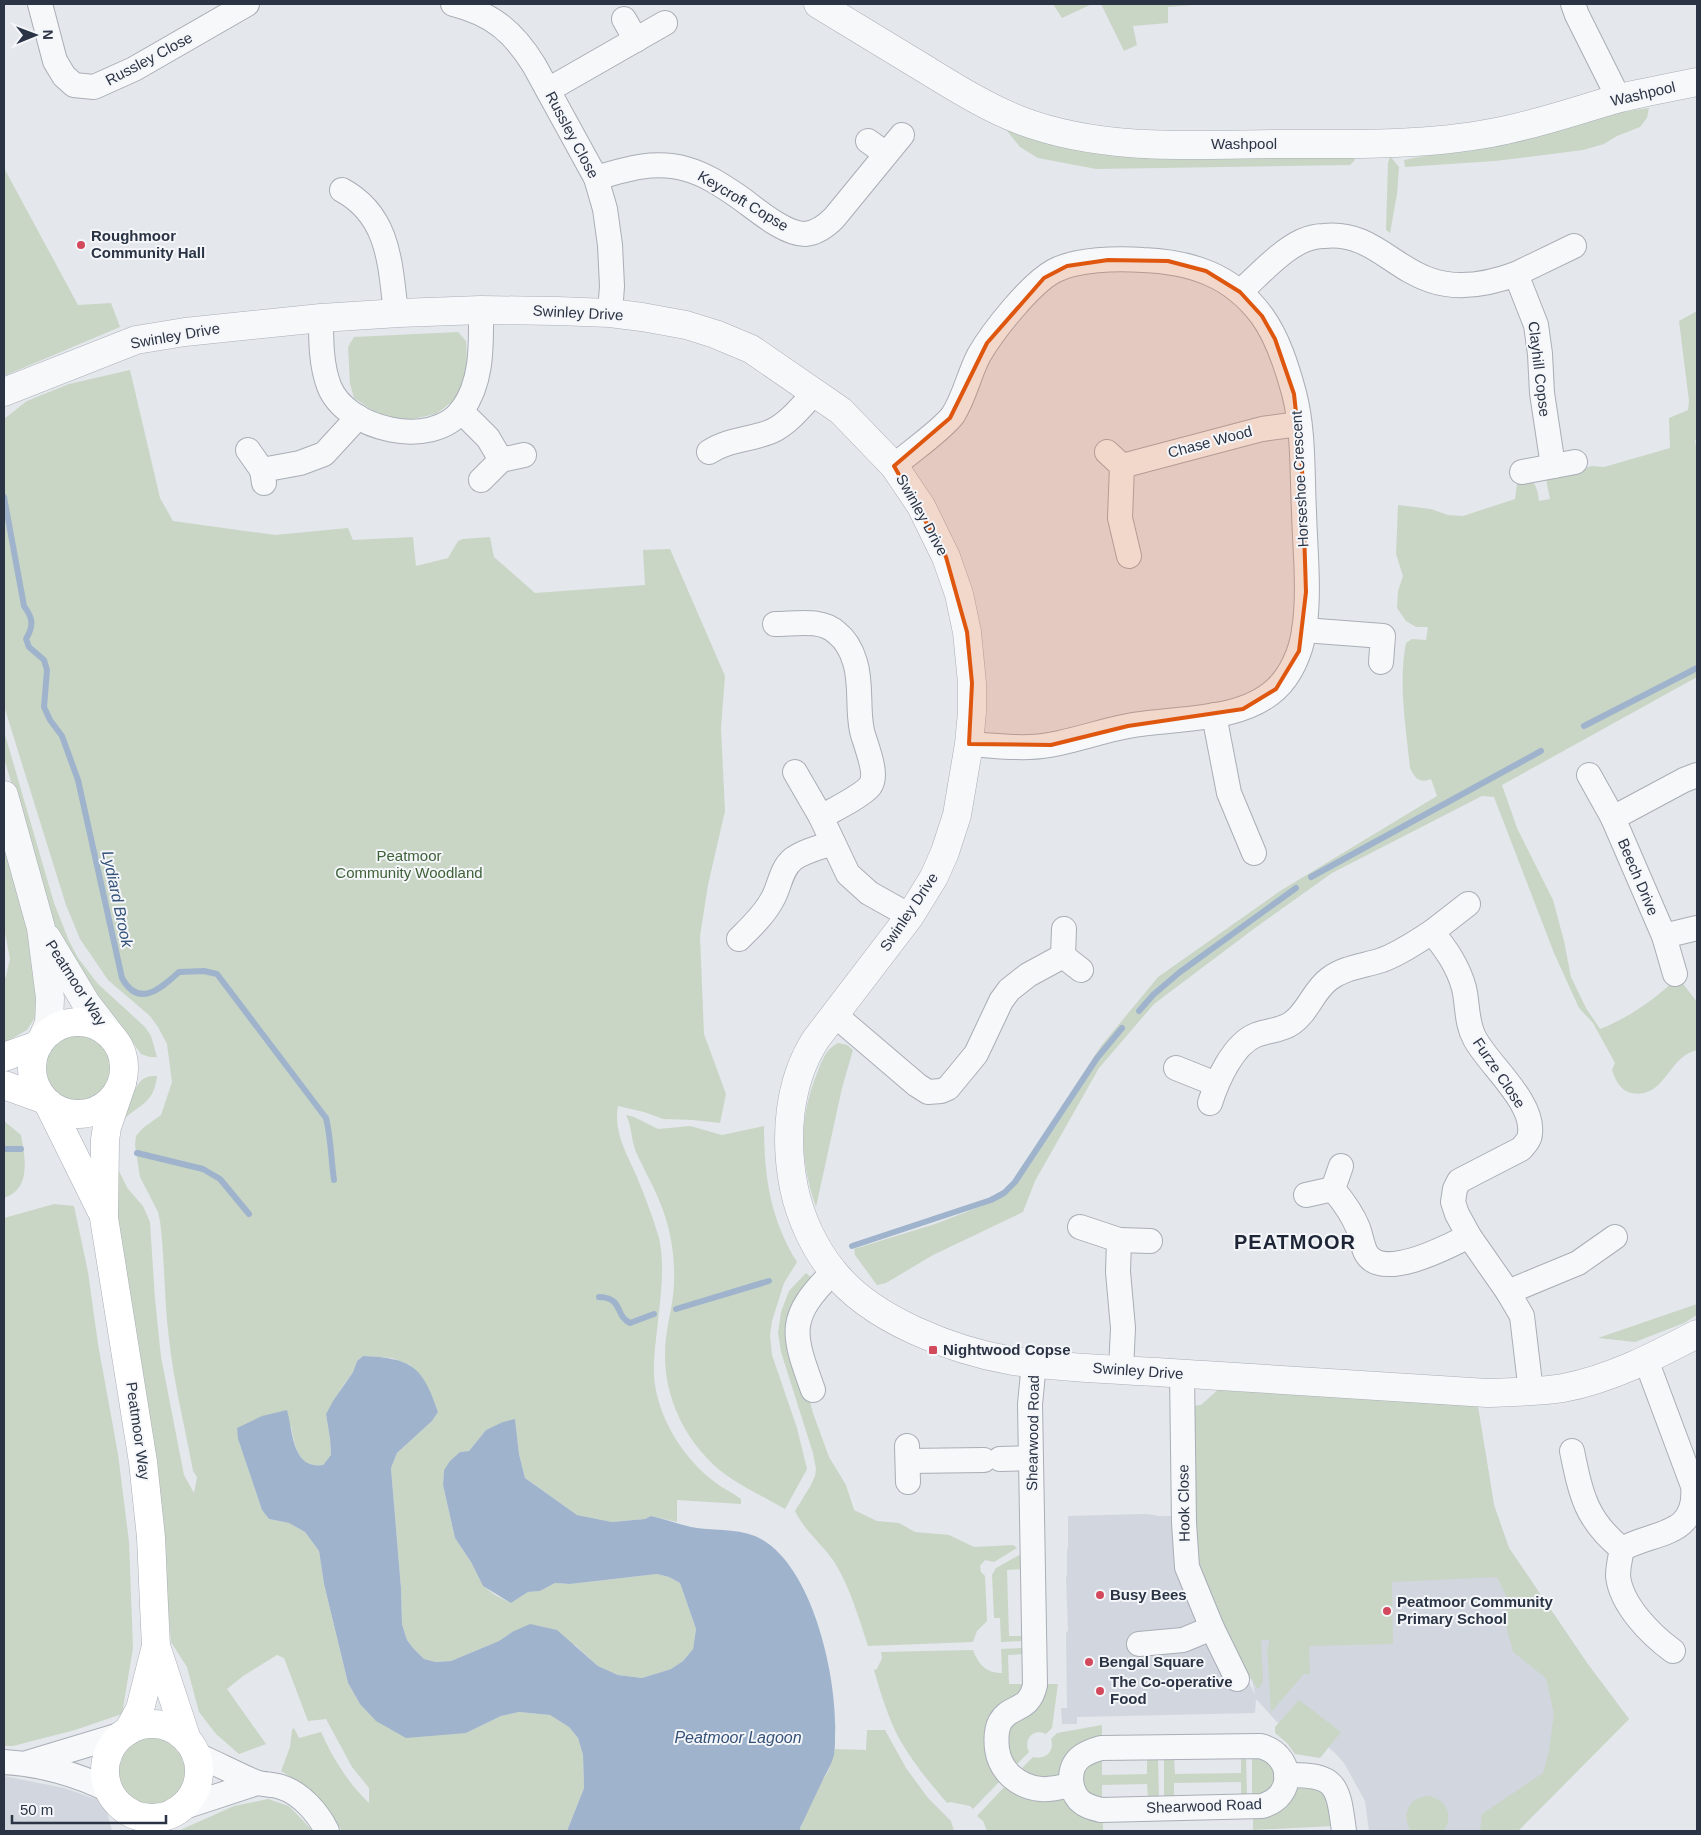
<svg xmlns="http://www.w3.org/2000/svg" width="1701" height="1835" viewBox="0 0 1701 1835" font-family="Helvetica,sans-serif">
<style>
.built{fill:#d2d6de;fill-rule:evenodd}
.green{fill:#c9d6c5}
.water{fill:#9fb4cc}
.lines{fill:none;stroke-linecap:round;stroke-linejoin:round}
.stream{stroke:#9fb4cc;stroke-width:6}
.minor-casing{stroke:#a9aeb7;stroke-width:26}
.tertiary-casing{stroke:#a9aeb7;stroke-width:29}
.secondary-casing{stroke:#a9aeb7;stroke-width:29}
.minor{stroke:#f7f8fa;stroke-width:24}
.tertiary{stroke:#f7f8fa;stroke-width:28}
.secondary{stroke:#fff;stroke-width:28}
.marked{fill:#df570f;fill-opacity:0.2;stroke:#df570f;stroke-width:4;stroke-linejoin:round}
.poi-dot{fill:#d1495b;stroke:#f4f6f9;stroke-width:2}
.labels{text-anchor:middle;stroke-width:4;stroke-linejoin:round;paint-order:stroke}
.street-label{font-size:15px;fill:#2b3445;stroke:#f4f6f9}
.poi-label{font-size:15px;font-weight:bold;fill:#2b3445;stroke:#f4f6f9;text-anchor:start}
.park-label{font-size:15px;fill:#3f6138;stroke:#f4f6f9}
.water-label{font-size:16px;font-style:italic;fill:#34527a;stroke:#f4f6f9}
.district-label{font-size:20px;font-weight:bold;letter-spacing:1px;fill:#1d2536;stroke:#f4f6f9}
</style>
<rect width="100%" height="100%" fill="#e4e7ec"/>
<g class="built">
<path d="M1218,1390l117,7 150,54 9,54 15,43 78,115 42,56 -111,112h-149l-4,-30 -21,-38 -9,-10 -7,-6 -51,-25 -21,-23 -1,14 -178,4v7h-15l-1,-16h6l-1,-76 2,-1 -2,-55 1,-1v-26l1,-1v-32l77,-2 11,1v1h16l21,-110 8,-1zM1197,1534l54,139 4,22 -55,-118z"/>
<polygon points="4,1776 64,1788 101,1801 106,1808 112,1831 4,1831"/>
</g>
<g class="green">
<polygon points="1053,4 1092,4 1062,18"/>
<polygon points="1101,4 1204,4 1168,7 1168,23 1133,26 1137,45 1124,51"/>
<polygon points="1649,108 1647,118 1640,127 1617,136 1604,144 1583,150 1495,161 1405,167 1404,160 1534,134 1614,113"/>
<polygon points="1007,126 1353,155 1355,160 1350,165 1096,169 1038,158 1020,147 1008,132"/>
<polygon points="1390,156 1399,167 1397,194 1390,233 1386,230 1388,163"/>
<polygon points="4,168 78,305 111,303 120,327 4,376"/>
<path d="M1697,311v127l-2,3 2,9v227l-195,108 15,43 36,72 11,41 7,36 15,31 14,21c28,-11 54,-29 76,-50l8,6 13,17v48c-29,6 -32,50 -66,43 -10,-2 -16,-13 -19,-23l3,-7 -22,-40 -14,-15 -25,-55 -60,-156 -12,-1 -150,77 -77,55 -101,76 -55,64 -64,113 -12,31 -90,43 -47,28 -9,2 -22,-30 -1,-6 81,-25 52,-20 23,-13 91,-145 57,-69 122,-86 157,-95 -6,-17c-12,5 -16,-1 -21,-11 -4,-41 -12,-85 -4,-125l6,-4 14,1 2,-13h-12l-10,-6 -9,-13 1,-17 5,-15 -7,-22 2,-49 33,4 17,6 15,1 52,-17 2,-15c15,-12 21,3 22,17l11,-2 -4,-20 46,-13 12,1 66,-19 -1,-30 19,-8 1,-9 -10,-80z"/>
<polygon points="458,332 466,341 467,363 462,389 453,401 436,414 412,419 390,418 375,412 354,398 350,384 348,347 354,337"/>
<path d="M130,370l30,128 13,23 102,14 73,-7 5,12 60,-3 3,29 32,-8 10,-17 5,-2 27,-2 4,20 41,36 110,-8 -2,-35 27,-1 55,127 -4,52 4,83 -17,74 -8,51 4,98 22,60 -6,29 -27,-3 -30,-1 -19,-7 -26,-6c-5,26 9,48 19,71 8,20 16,40 22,61 6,27 2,55 -1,83 -2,20 -6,44 -3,64 6,38 30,75 61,98 8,6 17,10 25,16v5l-64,-4v22l-26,-6 -6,3 -33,3 -35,-7 -52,-37 -6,-24 -4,-34 -29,10 -17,21 -9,1 -16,18 -1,15 12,53 16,24 12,24 12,9 16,8 17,-11 12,-1 15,-8 15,1 87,-10 12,3 11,6 16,46 -3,20 -10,12 -12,8 -29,9 -24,-3 -20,-9 -23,-21 -63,-13 -13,9 -48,20 -15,1 -12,-3 -11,-11 -6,-8 -5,-16 -1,-36 -10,-120 6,-15 35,-32 6,-9 -28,-47 -18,-7 -29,-2 -6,5 -4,11 -9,12 -18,30 4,26 1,15 -8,10c-26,4 -28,-20 -32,-39l-53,13 24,71 7,9 20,4 16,9 14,19 5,33 24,99 12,21 106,29 35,-17 18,-4 31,3 19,12 9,11 5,17 1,33 -17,43h-225l-14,-22 -19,-21 -28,-17 9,-24 2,-17 2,-2 5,10 22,-6c12,26 26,50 48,71v-15l-17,-21 -26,-48 -18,2 -24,-63 -7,-3 -34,21 -16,13 39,55 -27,10 -23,-20 -17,-22 -12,-45 -16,-25 -9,-107 -45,-310 1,-56 10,20 15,17 7,16 5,77 6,58 23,118 10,18 3,-16 -4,-6c-8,-44 -19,-87 -24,-132 -5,-39 -4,-79 -9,-118l-2,-9 -18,-35 -5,-32 1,-9 7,-8 18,-13 11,-33 -5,-38 -9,-17 -8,-11 -42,-36 -28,-41 -14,-34 -62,-199v-287l23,-18 42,-17z"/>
<polygon points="4,731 54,903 69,941 78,958 98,984 145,1027 151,1036 157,1057 150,1057 141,1054 122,1027 108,1014 55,930 4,758"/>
<polygon points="4,843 27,923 40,1000 36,1016 27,1030 4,1043 4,980 6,976 10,959 4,928"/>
<circle cx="78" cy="1068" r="33"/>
<path d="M838,1043l9,2 6,5 -11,38 -26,119c-16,-47 -18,-89 2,-136 4,-11 9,-23 20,-28z"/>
<path d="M157,1076c-3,28 -18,28 -35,45 3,-10 13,-39 23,-43 3,-2 8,-2 12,-2z"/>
<path d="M626,1115l8,2 24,12 32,-3 32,9 42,-9c0,49 6,93 33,136l-13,21 -12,38 -2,15 2,19 25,73 10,41 -22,40c-17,-10 -34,-18 -50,-28 -43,-27 -71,-77 -70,-128 0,-24 9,-48 9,-72 1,-27 -4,-56 -15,-81 -7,-17 -16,-32 -23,-48 -5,-12 -4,-26 -10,-37z"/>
<path d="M4,1121l17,14c4,22 11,54 -17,63z"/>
<polygon points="54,1204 74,1206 88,1272 98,1344 118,1454 129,1542 133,1648 122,1714 75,1730 13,1746 4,1746 4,1218"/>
<path d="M806,1273l6,5 -21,53 22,82 16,44 17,28 8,25 23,11 22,2 16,9 34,3 25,12 39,-2 4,3 -23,14 -9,-2 -5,6 1,6 4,4 2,45 -10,10 -4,11 -105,4c-9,-28 -18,-58 -33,-83 -11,-17 -32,-34 -40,-52l16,-26 4,-9 1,-7 -3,-16 -32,-101 -3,-19 3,-21 8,-21z"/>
<polygon points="1697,1304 1697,1315 1684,1323 1635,1342 1598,1338"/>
<polygon points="1218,1390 1478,1406 1494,1505 1509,1548 1587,1663 1629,1719 1518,1831 1480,1831 1482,1814 1543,1773 1549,1751 1554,1714 1546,1678 1513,1652 1507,1629 1506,1596 1497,1577 1392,1582 1393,1644 1309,1646 1310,1674 1304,1674 1271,1712 1267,1647 1269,1647 1269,1640 1261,1640 1263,1682 1258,1689 1244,1669 1200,1577 1196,1514 1193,1406 1201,1405"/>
<polygon points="1023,1553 1023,1569 1007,1570 1009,1636 1025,1636 1024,1641 1001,1642 1000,1618 994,1618 992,1575 996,1568"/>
<path d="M1024,1648v6l-16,1 1,29h16v4l-23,19 -1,73 -28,29 -3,-3 -20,-4 -3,1c-17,-20 -34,-40 -47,-63 -12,-22 -19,-46 -26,-70l3,-1 5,-11 -1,-6 92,-2c5,14 13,23 29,23l-1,-24z"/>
<path d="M1044,1684h14l-6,44 -6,6c-13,-6 -23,5 -17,18l-14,14 -8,-13 1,-24z"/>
<polygon points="1299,1700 1341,1732 1320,1758 1295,1754 1287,1743 1275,1733 1275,1727"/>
<path d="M1102,1725v14l-49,40h-13l-21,-8 14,-14c12,3 22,-5 18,-18l6,-6z"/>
<polygon points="867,1730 885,1730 906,1768 928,1798 951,1821 954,1831 801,1831 800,1828 820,1784 829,1770 835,1749 866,1750"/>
<circle cx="152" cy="1771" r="33"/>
<polygon points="1246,1756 1247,1797 1241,1797 1241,1782 1174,1783 1174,1798 1164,1798 1164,1758 1174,1757 1175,1774 1241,1773 1241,1757"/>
<polygon points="1252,1756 1267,1758 1278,1776 1270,1792 1252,1797"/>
<path d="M1147,1758h11l1,40 -11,1 -1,-15 -45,1v14h-4l-15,-10c-1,-23 -2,-21 19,-30v16l45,-1z"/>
<polygon points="1006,1785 1063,1799 1103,1820 1103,1831 987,1831 983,1821 977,1816"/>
<polygon points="1300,1786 1314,1786 1326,1795 1333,1826 1253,1830 1253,1816"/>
<path d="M1427,1796c19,2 27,19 17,35h-33c-10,-15 -3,-33 16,-35z"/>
<polygon points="268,1799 289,1806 313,1831 178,1831 234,1806"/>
</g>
<path class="water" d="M363,1356c48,2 60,10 75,56l-6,9 -35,32 -6,15 10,120 1,36 5,16 6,8 11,11 12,3 15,-1 48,-20 13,-9 18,-8 27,6 41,36 20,9 24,3 29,-9 12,-8 10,-12 3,-20 -16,-46 -11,-6 -12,-3 -87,10 -15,-1 -15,8 -12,1 -17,11 -28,-17 -12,-24 -16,-24 -12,-53 1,-15 6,-9 10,-9 9,-1 17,-21 17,-8 12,-3 4,35 6,24 52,37 35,7 33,-3 6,-3c13,3 27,8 40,11 21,4 43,1 64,9 58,25 83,144 80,200 0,6 0,13 -1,19 -3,12 -10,21 -14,31 -7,14 -13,28 -20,42l1,3h-234l17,-43 -1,-33 -5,-17 -9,-11 -19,-12 -31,-3 -18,4 -35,17 -60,5 -30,-17 -16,-17 -12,-21 -24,-99 -5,-33 -14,-19 -16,-9 -20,-4 -7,-9 -24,-71 -1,-11 25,-12 25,-6c6,21 5,60 36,55l8,-10 -1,-16 -4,-25 7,-13 20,-29 4,-11z"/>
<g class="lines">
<g class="stream">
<path d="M4,497l20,109c9,12 10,20 2,33l3,8 15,13 3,10 -3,37 6,13 12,16 16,44 44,198c17,31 39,10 57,-6l25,-1 13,3 109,144c5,20 5,41 8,62"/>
<polyline points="1584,726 1697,668"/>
<polyline points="1311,877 1541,751"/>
<polyline points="1139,1011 1153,995 1180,972 1296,888"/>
<polyline points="4,1149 21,1149"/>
<polyline points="137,1153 203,1169 220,1179 249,1214"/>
<polyline points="852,1246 991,1200 1004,1193 1015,1182 1097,1058 1122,1028"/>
<path d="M599,1297c25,1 15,18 31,26l24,-9"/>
<polyline points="676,1309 769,1281"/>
</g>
<defs>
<g id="minor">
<polyline points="40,4 55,61 64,76 74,85 94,87 134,69 247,4"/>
<path d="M453,4c39,10 60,27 81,61l62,113 9,31 5,36 2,41 -2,27"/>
<polyline points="1573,4 1577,15 1619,99"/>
<polyline points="624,19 636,40"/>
<polyline points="548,90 665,23"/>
<polyline points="868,141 886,154"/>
<path d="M596,178c30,-9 59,-18 90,-9 19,5 37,17 53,28 17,12 45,37 66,37 12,-1 21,-8 29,-16l68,-83"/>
<path d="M342,190c48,26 48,75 54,123"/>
<polyline points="1516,274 1574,246"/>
<path d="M1240,292c19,-17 39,-40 62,-51 7,-3 14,-5 22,-5 46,-5 67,31 106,44 28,10 59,4 86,-6l20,51 4,29 2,39 11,73"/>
<path d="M321,318c0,22 0,47 8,68 17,44 103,64 133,24 21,-29 19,-66 19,-100"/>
<polyline points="461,411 488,438 501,460 524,455"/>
<polyline points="248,450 262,470"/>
<path d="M709,452c19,-13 42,-12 63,-21 17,-8 30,-25 43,-39"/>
<polyline points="1107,452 1122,466"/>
<path d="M894,466c16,-14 48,-36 59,-51 12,-19 16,-41 26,-60 14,-24 51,-71 75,-84 22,-12 64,-13 89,-11 48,2 89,15 119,56 16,22 25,51 32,77 10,38 8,80 10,119 1,37 6,81 0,119 -3,21 -13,44 -28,58 -36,34 -102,28 -148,37 -33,6 -66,20 -99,21 -20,1 -40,-2 -60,-3"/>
<polyline points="1522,472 1575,462"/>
<polyline points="481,480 501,460"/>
<polyline points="264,483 262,470 300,463 324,454 358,417"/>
<polyline points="1129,556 1120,518 1122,466 1262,429 1299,424"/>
<path d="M775,624c20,0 46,-6 62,9 9,7 15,19 18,29 7,22 2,46 7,69 3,13 17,43 8,55 -8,10 -37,24 -49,31"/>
<polyline points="1304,630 1383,636 1381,662"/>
<polyline points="1214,715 1229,793 1254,853"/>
<polyline points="795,772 821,817 848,874 869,893 910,916"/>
<polyline points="1589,775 1613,818"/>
<polyline points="1432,932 1468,904"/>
<polyline points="1664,936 1697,928"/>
<path d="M739,939c12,-12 25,-24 33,-39 8,-13 8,-30 21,-41 11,-8 27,-12 40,-16"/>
<polyline points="1063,956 1081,970"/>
<polyline points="1675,974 1664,936 1613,818 1684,780 1697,775"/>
<polyline points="835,1015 917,1085 928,1092 941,1091 948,1088 976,1054 1001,1001 1009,990 1028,975 1063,956 1064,929"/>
<polyline points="1176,1068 1216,1084"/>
<path d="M1210,1103c7,-22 23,-59 46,-68 12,-5 25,-4 36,-12 16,-11 21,-32 37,-44 16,-12 35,-13 53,-19 19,-7 34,-18 50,-28 14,17 26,34 32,56 4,17 2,35 11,51 14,26 59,63 55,94 0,7 -5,11 -9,16l-62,32 -4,8 -2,13 4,12 12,22 39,56 14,24 9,76"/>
<path d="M1341,1166l-8,23c10,12 19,24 25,39 3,8 4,17 8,25 16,29 83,-7 103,-17"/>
<polyline points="1306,1195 1333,1189"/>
<polyline points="1080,1227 1119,1240 1118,1272 1123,1328 1121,1370"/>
<polyline points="1119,1240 1150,1241"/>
<polyline points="1508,1292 1578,1263 1615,1237"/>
<path d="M1646,1360l47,126c5,51 -39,45 -71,63 -2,9 -4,18 -4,27 3,29 33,59 55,75"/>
<path d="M1034,1363l-4,41 5,281c-6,28 -25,19 -35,37 -4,8 -4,18 -3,27 3,22 21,38 44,40 10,1 21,-2 30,-4"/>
<polyline points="1182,1373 1184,1523 1187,1567 1212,1628 1237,1679"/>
<path d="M813,1390c-21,-58 -26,-72 20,-118"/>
<polyline points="907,1446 908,1482"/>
<path d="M1572,1451c9,44 14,69 50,98"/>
<polyline points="1000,1459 1031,1458"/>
<polyline points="908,1461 984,1460"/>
<polyline points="1139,1644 1183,1640 1212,1628"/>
<path d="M1260,1746c33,8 37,50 2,60l-161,4c-9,-2 -16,-4 -22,-10 -11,-13 -11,-34 3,-44 6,-4 12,-6 19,-8z"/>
<path d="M195,1754c20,9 40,19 60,28 8,3 18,2 26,5 20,6 37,26 46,44"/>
<path d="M4,1762c35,2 74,12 106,29"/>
<polyline points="27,1763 123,1734"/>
<path d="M1286,1775c51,-1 52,10 58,56"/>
<polyline points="181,1808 257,1783"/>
</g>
<g id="tertiary">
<path d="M818,4c35,21 71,43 107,65 31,19 63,39 97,52 80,30 169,24 252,23 69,0 149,2 217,-11 45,-8 86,-23 129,-35 26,-6 52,-11 77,-16"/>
<path d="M4,392l132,-52 49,-8 136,-14 78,-5 82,-3 76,1 53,2 32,4 44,8 29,9 36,15 90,62 53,55 27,40 25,51 13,37 8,38 5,51v29l-3,32 -12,71 -12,37 -11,25 -24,39 -94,123c-28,43 -32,99 -22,149 6,29 20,60 39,83 38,49 121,80 180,90 63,9 127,9 191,14 94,6 189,12 283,18 26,-1 51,-1 76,-5 48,-9 92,-32 134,-54"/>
<polyline points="4,795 41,928 50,998 49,1023 43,1037"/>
<polyline points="47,938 86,1003 113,1038"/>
</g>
<g id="secondary">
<circle cx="78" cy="1068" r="46"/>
<polyline points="4,1057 38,1045"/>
<polyline points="122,1083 107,1127 105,1140 104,1218 143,1462 151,1537 154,1605 156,1646 140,1709 128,1731"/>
<polyline points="4,1085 43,1099"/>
<polyline points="48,1103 101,1210"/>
<polyline points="156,1646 187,1740"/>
<circle cx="152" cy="1771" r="47"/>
</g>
</defs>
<use href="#minor" class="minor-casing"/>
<use href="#tertiary" class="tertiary-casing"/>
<use href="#secondary" class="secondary-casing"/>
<use href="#minor" class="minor"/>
<use href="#tertiary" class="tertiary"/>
<use href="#secondary" class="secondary"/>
</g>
<path class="marked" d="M1108,260l60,1 38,10 34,21 22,24 13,23 19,55 8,74 4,124 -7,59 -23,38 -33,20 -115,17 -77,19 -82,-1 3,-61 -5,-51 -21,-75 -52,-91 56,-48 37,-75 57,-65 23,-12z"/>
<g class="poi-dot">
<circle cx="81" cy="245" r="5"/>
<rect x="928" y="1345" width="10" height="10" rx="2.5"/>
<circle cx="1100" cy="1595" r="5"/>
<circle cx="1387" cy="1611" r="5"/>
<circle cx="1089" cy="1662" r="5"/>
<circle cx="1100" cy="1691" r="5"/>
</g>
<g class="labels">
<g class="street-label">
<text transform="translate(149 59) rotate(-28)" y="5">Russley Close</text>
<text transform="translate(1643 94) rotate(-13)" y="5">Washpool</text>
<text transform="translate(572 135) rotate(62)" y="5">Russley Close</text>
<text x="1244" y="149">Washpool</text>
<text transform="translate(743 201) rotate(31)" y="5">Keycroft Copse</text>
<text transform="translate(578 313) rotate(3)" y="5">Swinley Drive</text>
<text transform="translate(175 336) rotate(-10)" y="5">Swinley Drive</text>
<text transform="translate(1539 369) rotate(83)" y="5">Clayhill Copse</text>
<text transform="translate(1210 442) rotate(-15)" y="5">Chase Wood</text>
<text transform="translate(1300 479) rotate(-93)" y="5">Horseshoe Crescent</text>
<text transform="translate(922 515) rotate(61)" y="5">Swinley Drive</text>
<text transform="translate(1638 877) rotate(67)" y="5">Beech Drive</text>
<text transform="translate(909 912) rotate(-56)" y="5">Swinley Drive</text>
<text transform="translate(76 983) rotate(57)" y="5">Peatmoor Way</text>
<text transform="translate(1499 1073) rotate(56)" y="5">Furze Close</text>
<text transform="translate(1138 1371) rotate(4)" y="5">Swinley Drive</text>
<text transform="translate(138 1431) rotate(82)" y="5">Peatmoor Way</text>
<text transform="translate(1033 1433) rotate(-89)" y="5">Shearwood Road</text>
<text transform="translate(1184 1503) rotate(-91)" y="5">Hook Close</text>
<text transform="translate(1204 1806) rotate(-2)" y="5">Shearwood Road</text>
</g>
<g class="poi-label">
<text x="91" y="241">Roughmoor<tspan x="91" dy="17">Community Hall</tspan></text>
<text x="943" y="1355">Nightwood Copse</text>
<text x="1110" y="1600">Busy Bees</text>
<text x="1397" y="1607">Peatmoor Community<tspan x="1397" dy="17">Primary School</tspan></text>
<text x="1099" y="1667">Bengal Square</text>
<text x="1110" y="1687">The Co-operative<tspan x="1110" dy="17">Food</tspan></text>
</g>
<g class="park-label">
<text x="409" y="861">Peatmoor<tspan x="409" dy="17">Community Woodland</tspan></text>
</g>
<g class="water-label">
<text transform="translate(118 899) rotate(78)" y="6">Lydiard Brook</text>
<text x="738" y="1743">Peatmoor Lagoon</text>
</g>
<g class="district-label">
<text x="1295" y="1249">PEATMOOR</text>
</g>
</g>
<rect width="1701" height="1835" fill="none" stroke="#2b3445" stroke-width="10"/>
<g transform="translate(35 35) rotate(89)" stroke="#f4f6f9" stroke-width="4" paint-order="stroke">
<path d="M0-4L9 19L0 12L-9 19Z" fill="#2b3445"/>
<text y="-8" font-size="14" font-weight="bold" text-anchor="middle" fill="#2b3445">N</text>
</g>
<path d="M12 1815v8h154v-8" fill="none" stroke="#2b3445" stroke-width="2.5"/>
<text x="20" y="1815" font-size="15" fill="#2b3445" stroke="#f4f6f9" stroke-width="4" paint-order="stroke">50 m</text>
</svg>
